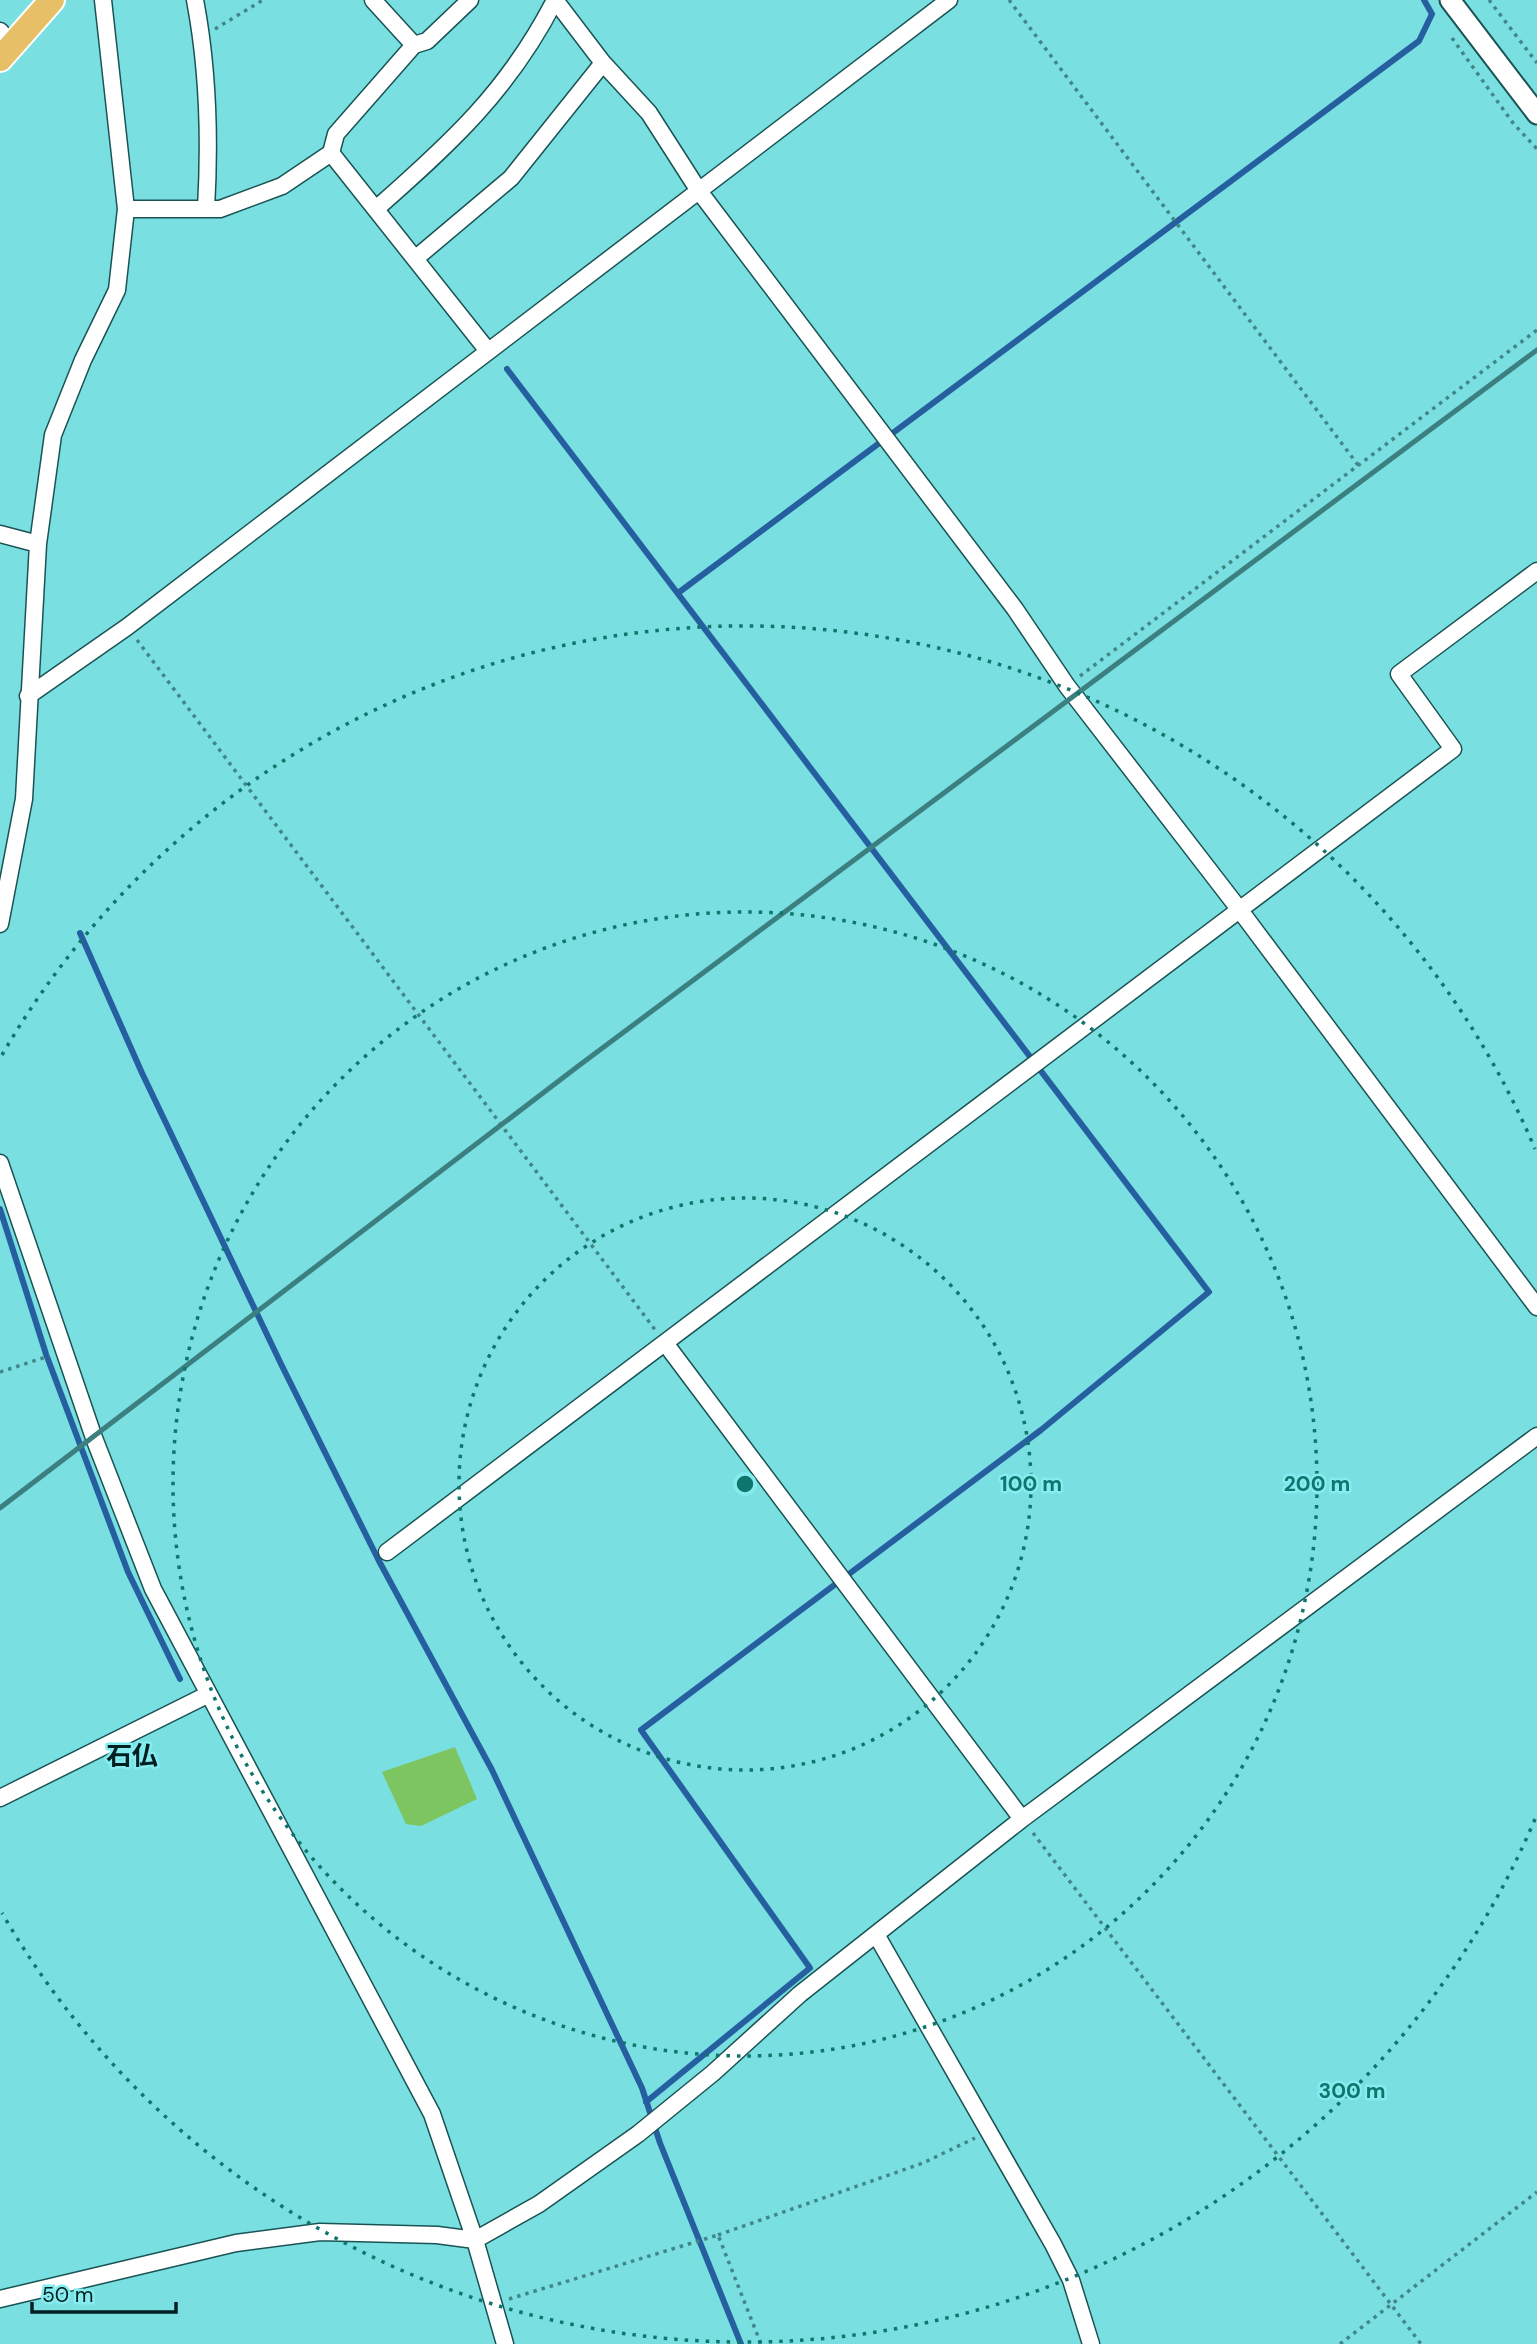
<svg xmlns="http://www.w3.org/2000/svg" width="1537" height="2344" font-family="'DM Sans','Noto Sans JP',sans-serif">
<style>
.green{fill:#7dc560}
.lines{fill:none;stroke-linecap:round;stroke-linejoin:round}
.stream{stroke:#265fa0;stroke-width:6}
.minor-casing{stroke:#1a5354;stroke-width:19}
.tertiary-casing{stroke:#1a5354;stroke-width:23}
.primary-casing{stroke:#fff;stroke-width:28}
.path{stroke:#418788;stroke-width:3.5;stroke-dasharray:3.5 5;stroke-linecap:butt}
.minor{stroke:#fff;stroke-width:16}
.tertiary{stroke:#fff;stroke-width:19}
.primary{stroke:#e6bf66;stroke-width:24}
.rail{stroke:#3c7f81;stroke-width:5}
.ring{fill:none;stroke:#0f766e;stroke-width:3.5;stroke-dasharray:3.5 7}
.labels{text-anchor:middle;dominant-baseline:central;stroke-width:5;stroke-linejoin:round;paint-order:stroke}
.neighbourhood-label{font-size:26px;font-weight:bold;fill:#002021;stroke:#86ecef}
.centre{fill:#0f766e;stroke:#86ecef;stroke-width:3.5}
.ring-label{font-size:21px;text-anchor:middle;font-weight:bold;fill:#0f766e;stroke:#86ecef;stroke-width:5;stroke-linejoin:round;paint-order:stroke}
</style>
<rect width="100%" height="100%" fill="#79dfe1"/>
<path class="green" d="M455,1747l22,52 -56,27 -15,-2 -24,-52z"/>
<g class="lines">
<path class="stream" d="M507,369l702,923 -168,138 -400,300 169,238 -164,134
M678,593l741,-552 13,-27 -8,-14
M80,933l62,140 140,293 97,195 113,209 150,318 18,55 81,201
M0,1209l46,145 82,218 52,107"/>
<g class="minor-casing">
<path id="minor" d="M195,0c13,68 15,140 11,209
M373,0l41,45
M555,0l48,63 46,50 50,78 316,418 52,77 172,223 298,398
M0,31l12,14
M331,153l157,198
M377,208c74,-65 132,-118 178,-208
M126,209h94l62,-23 49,-33 5,-19 78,-89 13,-4 43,-41
M416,258l95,-80 92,-115
M0,534l38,10
M28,696l99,-69 822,-627
M0,924l24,-125 14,-255 15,-109 30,-75 34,-70 9,-81 -23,-209
M0,1163l94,275 59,151 279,525 43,126 30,104
M665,1343l357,476
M387,1552l1066,-803 -54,-75 138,-103
M0,1798l207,-103
M877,1936l176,308 18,36 20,64
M0,2299l236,-56 84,-11 117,3 38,5 64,-36 99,-70 75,-61 87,-79 222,-175 515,-383"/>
</g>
<g class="tertiary-casing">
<path id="tertiary" d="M1450,0l87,114"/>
</g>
<g class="primary-casing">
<path id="primary" d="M0,59l52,-59"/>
</g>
<path class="path" d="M1009,0l349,465
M1489,0l48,63
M215,29l48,-29
M1452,38l61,85 24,26
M137,640l519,691
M1080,676l457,-346
M0,1372l49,-16
M1033,1833l388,511
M718,2235l205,-72 52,-25
M509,2299l209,-64 43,109
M1340,2344l197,-152"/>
<use href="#minor" class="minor"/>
<use href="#tertiary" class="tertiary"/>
<use href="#primary" class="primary"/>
<path class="rail" d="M0,1508l577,-441 960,-717"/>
</g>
<g class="ring">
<circle cx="745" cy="1484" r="286"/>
<circle cx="745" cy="1484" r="572"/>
<path d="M1535 1819A858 858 0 0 1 2 1913M2 1055A858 858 0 0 1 1535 1149"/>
</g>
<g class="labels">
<g class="neighbourhood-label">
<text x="132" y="1756">石仏</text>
</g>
</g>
<circle cx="745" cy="1484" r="10" class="centre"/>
<g class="ring-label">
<text x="1031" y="1491">100 m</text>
<text x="1317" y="1491">200 m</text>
<text x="1352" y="2098">300 m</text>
</g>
<path d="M32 2302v10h144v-10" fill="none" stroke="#002021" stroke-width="3.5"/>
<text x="42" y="2302" font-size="21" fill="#002021" stroke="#86ecef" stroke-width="5" paint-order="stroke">50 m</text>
</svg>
